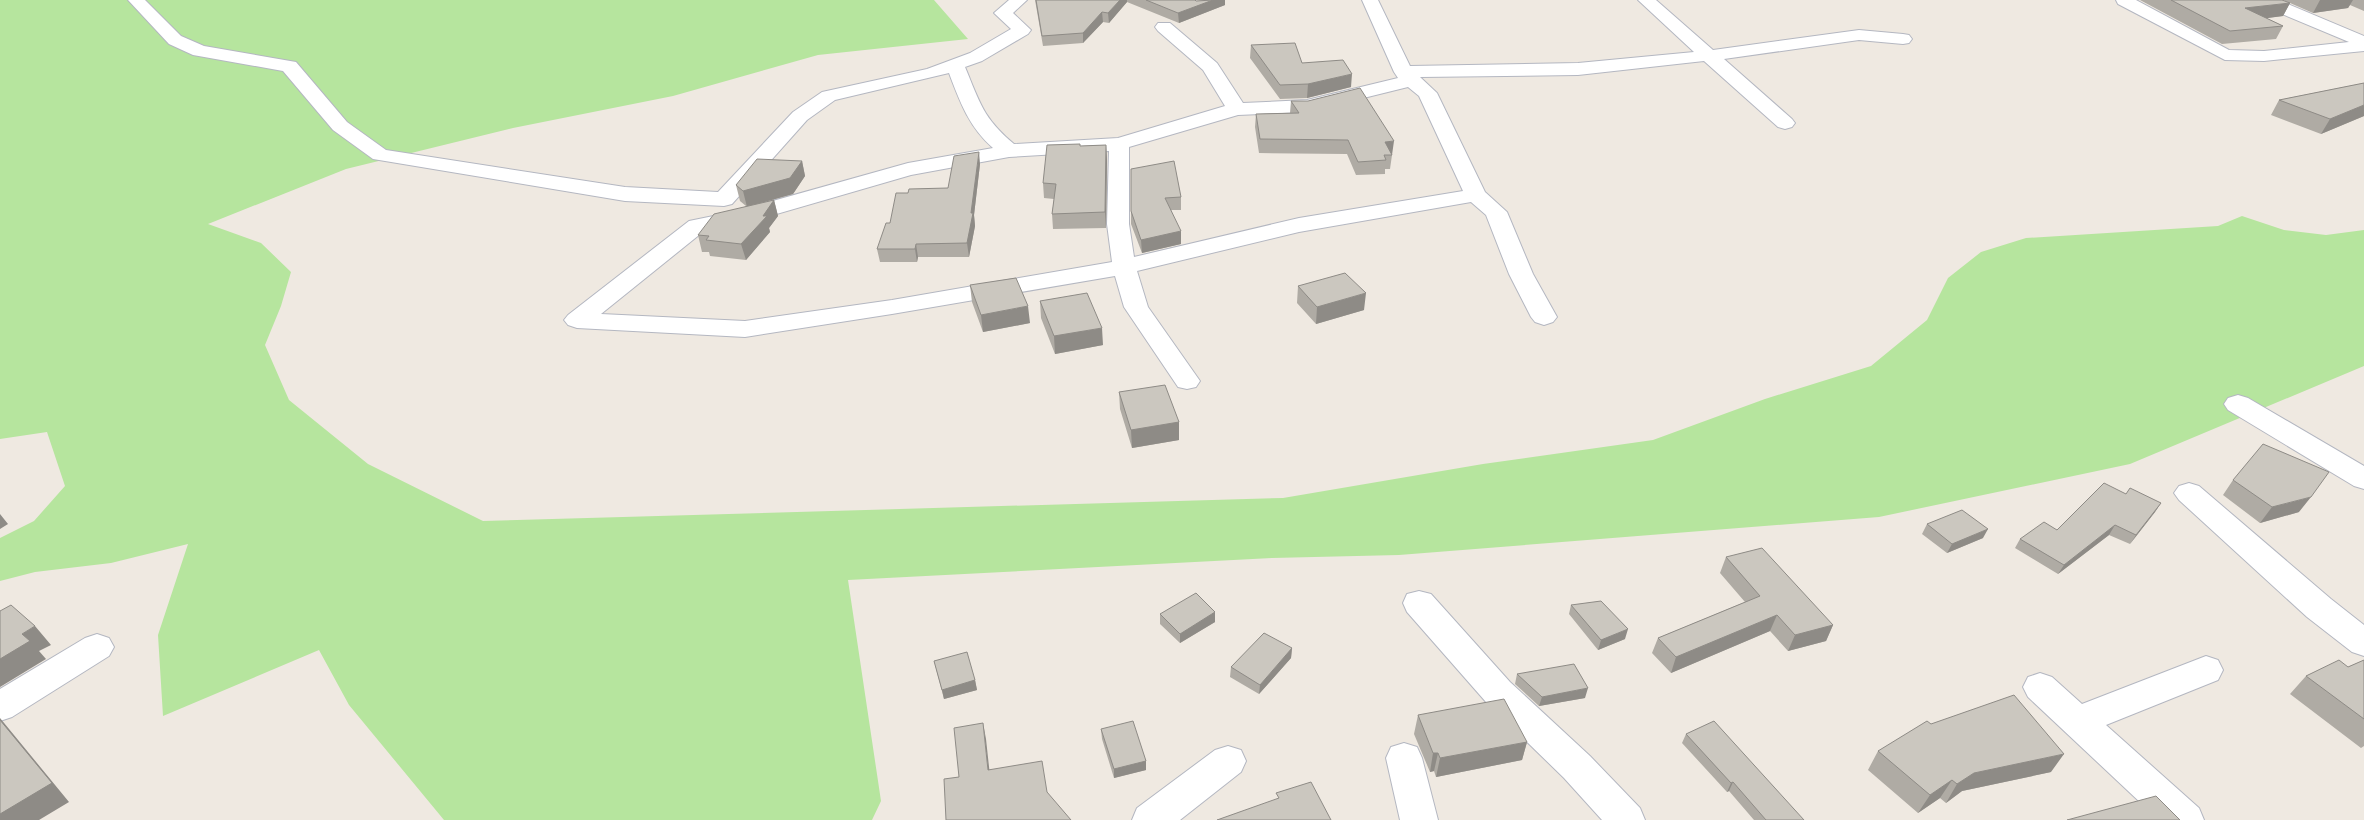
<svg xmlns="http://www.w3.org/2000/svg" width="2364" height="820" font-family="'DM Sans',sans-serif">
<style>
.green{fill:#b6e59e}
.lines{fill:none;stroke-linecap:round;stroke-linejoin:round}
.street-casing{stroke:#b4b7c1;stroke-width:2}
.street{fill:#fff;fill-rule:evenodd}
.wall{fill:#afaba4}
.shaded-wall{fill:#8e8b86}
.building{fill:#cbc7bf;stroke:#8e8b86}
</style>
<rect width="100%" height="100%" fill="#efe9e1"/>
<path class="green" d="M0,0h934l34,39 -150,16 -145,41 -160,32 -167,41 -138,55 53,19 30,29 -10,34 -16,39 24,55 79,64 115,57 800,-23 200,-34 170,-24 112,-41 106,-33 56,-46 21,-42 33,-26 45,-14 192,-12 24,-10 42,14 42,5 38,-5v136l-234,98 -251,53 -480,38 -127,3 -424,22 33,221 -9,19h-428l-95,-115 -30,-55 -156,66 -5,-81 30,-91 -77,19 -76,9 -35,9v-43l34,-17 31,-35 -18,-54 -47,7z"/>
<g class="lines">
<g class="street-casing">
<path id="street" d="M128,0h17l36,36 23,10 92,16 51,60 39,28 239,37 93,5 75,-80 29,-20 105,-23 43,-16 41,-24 -17,-16 15,-13h18l-14,13 18,17 -3,4 -46,27 -17,6c15,36 18,51 49,77l104,-6 107,-32 -22,-36 -45,-39 -3,-4 3,-4h12l47,40 26,40 64,-3 91,-22 -4,-6 -32,-72h16l32,66 168,-3 116,-11 -56,-52h18l57,50 146,-20 44,4 6,1 3,4 -3,4 -6,1 -44,-4 -135,19 68,60 3,4 -3,4 -7,2 -7,-2 -74,-66 -126,14 -158,2 17,16 48,99 22,20 26,62 24,43 -4,5 -9,3 -9,-3 -4,-5 -22,-43 -23,-59 -15,-13 -172,30 -162,39 11,36 52,74 -4,6 -9,2 -9,-2 -54,-80 -9,-31 -223,38 -147,23 -168,-9 -9,-3 -4,-5 4,-5 121,-94 44,-9 175,-49 85,-15c-24,-21 -33,-46 -44,-75l-114,27 -28,20 -75,84 -8,2 -99,-5 -252,-42 -40,-29 -50,-59 -90,-16 -24,-11zM1408,87l11,9 44,95 -164,27 -165,39 -5,-33v-77l109,-32 69,-3zM1109,151l-2,73 5,38 -220,38 -147,21 -144,-7 103,-83 45,-9 162,-47 98,-18z
M2116,0h20l93,50 35,1 85,-9 -91,-38 -2,-4h22l86,36v15l-100,10 -39,-1 -107,-56z
M2238,395l10,3 116,68v23l-10,-3 -126,-76 -4,-6 4,-6z
M2189,483l10,3 132,113 33,26v31l-12,-4 -45,-35 -128,-117 -5,-7 5,-7z
M1419,591l12,3 79,88 80,74 50,52 5,12h-43l-38,-42 -78,-76 -79,-90 -4,-9 4,-9z
M97,634l12,4 5,9 -5,9 -97,61 -12,4v-32l85,-51z
M2206,656l12,4 5,10 -5,10 -112,45 93,83 5,12h-45l-131,-123 -5,-10 5,-10 12,-4 12,4 30,27z
M1404,743l13,4 5,11 16,62h-38l-14,-62 5,-11z
M1228,746l13,4 5,11 -5,11 -61,48h-48l5,-12 78,-58z"/>
</g>
<use href="#street" class="street"/>
</g>
<path class="wall" d="M1035,0h160l1,1 10,-1h19v5l-46,18 -52,-21 -18,21 -6,-1 -20,21 -40,3z
M2140,0h142l8,3 -7,13 -17,2 17,8 -7,13 -54,5z
M2283,0h81v11l-14,-6 -2,3 -35,5z
M1251,45l51,18 49,24 -44,11 -27,1 -30,-41z
M2364,83v33l-43,18 -50,-19 8,-15z
M1291,101h17l84,54 -2,14h-5v5l-29,1 -9,-21 -88,-1 -4,-26 1,-13 34,-1z
M1106,145l1,15 -1,68 -53,1 -1,-15 2,-15 -10,-1 -1,-15 37,-37z
M802,161l3,15 -12,18 -30,8 11,-2 4,16 -9,12 1,4 -24,28 -36,-4 -1,-4h-7l-4,-17 48,-29 -6,-5 -4,-16z
M980,164l-6,51 1,11 -6,31h-51l-1,5h-37l-3,-13 31,-56 40,-5z
M1131,169l50,28v13h-10l10,34 -39,9 -11,-29z
M970,285l60,38 -47,9 -11,-30z
M1298,286l66,24 -48,14 -19,-21z
M1040,301l63,44 -48,9 -14,-36z
M1119,392l60,30v18l-47,8 -12,-39z
M2233,480l66,32 -39,11 -37,-28z
M2126,494l35,9 -6,9 -25,32 -21,-9 -51,39 -43,-26 5,-9 37,-9z
M1927,524l56,14 -36,15 -25,-19z
M1726,557l107,68 -7,16 -38,10 -18,-20 -99,42 -19,-20 6,-15 87,-36 -25,-29z
M1571,605l54,34 -27,11 -29,-36z
M1215,612v10l-35,21 -20,-19v-10z
M1292,648l-1,10 -32,36 -29,-17 1,-10z
M2364,660v86l-3,2 -71,-54 16,-18 42,-9z
M934,661l41,19 2,10 -33,9z
M1517,674l68,24 -46,8 -24,-22z
M1418,715l109,27 -5,18 -86,17 -2,-6 -4,1 -16,-38z
M1931,724l120,48 -89,19 -16,12 -6,-5 -22,15 -50,-43 10,-19z
M1101,729l45,32v9l-32,8 -12,-39z
M1686,734l118,86h-50l-25,-29 -2,1 -45,-49z"/>
<path class="shaded-wall" d="M1120,0h7v2l-18,21 -1,-10z
M1213,0h12v5l-46,18 -1,-10z
M2320,0h33l-5,8 -35,5z
M2290,3l-7,13 -45,6 7,-14z
M1102,12l1,10 -20,21v-10z
M1352,74l-1,13 -44,11 1,-14z
M2364,105v11l-43,18 9,-15z
M1394,141l-2,14h-8l1,-13z
M1106,145l1,15 -1,68 -1,-16z
M979,152l1,12 -6,51 1,11 -6,31 -2,-14z
M802,161l3,15 -12,18 -46,13 -4,-16z
M774,200l4,16 -9,12 1,4 -24,28 -5,-16z
M1181,231v13l-39,9 -1,-13z
M916,244l2,13 -1,5 -2,-13z
M1366,293l-2,17 -48,14 1,-17z
M1028,306l2,17 -47,9 -2,-17z
M1102,328l1,17 -48,9 -1,-18z
M1179,422v18l-47,8 -1,-18z
M2311,497l-12,15 -39,11 12,-16z
M2161,503l-6,9 -25,32 6,-9z
M0,514l8,10 -8,5z
M2115,525l-6,10 -51,39 6,-9z
M1988,529l-5,9 -36,15 5,-9z
M1215,612v10l-35,21v-9z
M1777,615l-7,16 -99,42 5,-16z
M1833,625l-7,16 -38,10 7,-16z
M35,626l16,19 -12,6 7,8 -46,28v-28l22,-25z
M1628,629l-3,10 -27,11 3,-10z
M1292,648l-1,10 -32,36 1,-9z
M975,680l2,10 -33,9 -2,-9z
M1588,688l-3,10 -46,8 3,-9z
M0,718l69,84 -30,18h-39z
M983,723l3,16 5,46 -3,-15z
M1527,742l-5,18 -86,17 4,-19z
M1433,753h5l-4,18 -4,1z
M2064,754l-13,18 -89,19 -16,12 11,-19 17,-11z
M1146,761v9l-32,8v-9z
M1952,780l-12,18 -22,15 12,-18z
M1733,782l-4,9 -2,1 4,-9z"/>
<path class="building" d="M1036,0h84l-12,13 -6,-1 -19,21 -41,3z
M1146,0h49l1,1 17,-1 -35,13z
M2171,0h111l8,3 -45,5 38,18 -53,5z
M1295,43l7,20 41,-3 9,14 -44,10 -28,1 -29,-40z
M2364,83v22l-34,14 -51,-19z
M1360,88l34,53 -9,1 7,13h-8l2,5 -28,2 -10,-22 -88,-1 -4,-25 43,-1 -8,-12h17z
M1080,144v2l26,-1 -1,67 -53,2 4,-30 -13,-1 4,-38z
M979,152l-8,61h2l-6,30 -51,1 -1,5h-38l9,-26h4l6,-30h12l1,-4 39,-1 6,-32z
M757,159l45,2 -12,17 -47,13 -7,-6z
M1174,161l7,36 -16,1 16,33 -40,9 -10,-29v-42z
M774,200l-11,16h4l-26,28 -35,-4 3,-4 -11,-1 16,-21z
M1345,273l21,20 -49,14 -19,-21z
M1016,278l12,28 -47,9 -11,-30z
M1087,293l15,35 -48,8 -14,-35z
M1165,385l14,37 -48,8 -12,-38z
M2263,444l66,28 -18,25 -39,10 -39,-27z
M2104,483l22,11 4,-6 31,15 -25,32 -21,-10 -51,40 -44,-26 24,-17 13,8z
M1962,510l26,19 -36,15 -25,-20z
M1762,548l71,77 -38,10 -18,-20 -101,42 -18,-19 102,-42 -34,-39z
M1196,593l19,19 -35,22 -20,-20z
M1601,601l27,28 -27,11 -30,-35z
M11,605l24,21 -13,8 8,7 -30,18v-48z
M1264,633l28,15 -32,37 -29,-18z
M967,652l8,28 -33,10 -8,-29z
M2339,660l9,7 16,-7v59l-58,-43z
M1574,664l14,24 -46,9 -25,-23z
M2014,695l50,59 -90,19 -17,11 -5,-4 -22,15 -52,-44 49,-30 4,3z
M1504,699l23,43 -87,16 -2,-5h-5l-15,-38z
M0,720l52,63 -52,31z
M1133,721l13,40 -32,8 -13,-40z
M1714,721l90,99h-38l-33,-38 -2,1 -45,-49z
M983,723l5,47 54,-9 5,31 24,28h-125l-2,-41 15,-2 -5,-49z
M1311,782l20,38h-114l62,-22 -3,-5z
M2156,796l24,24h-113z"/>
</svg>
